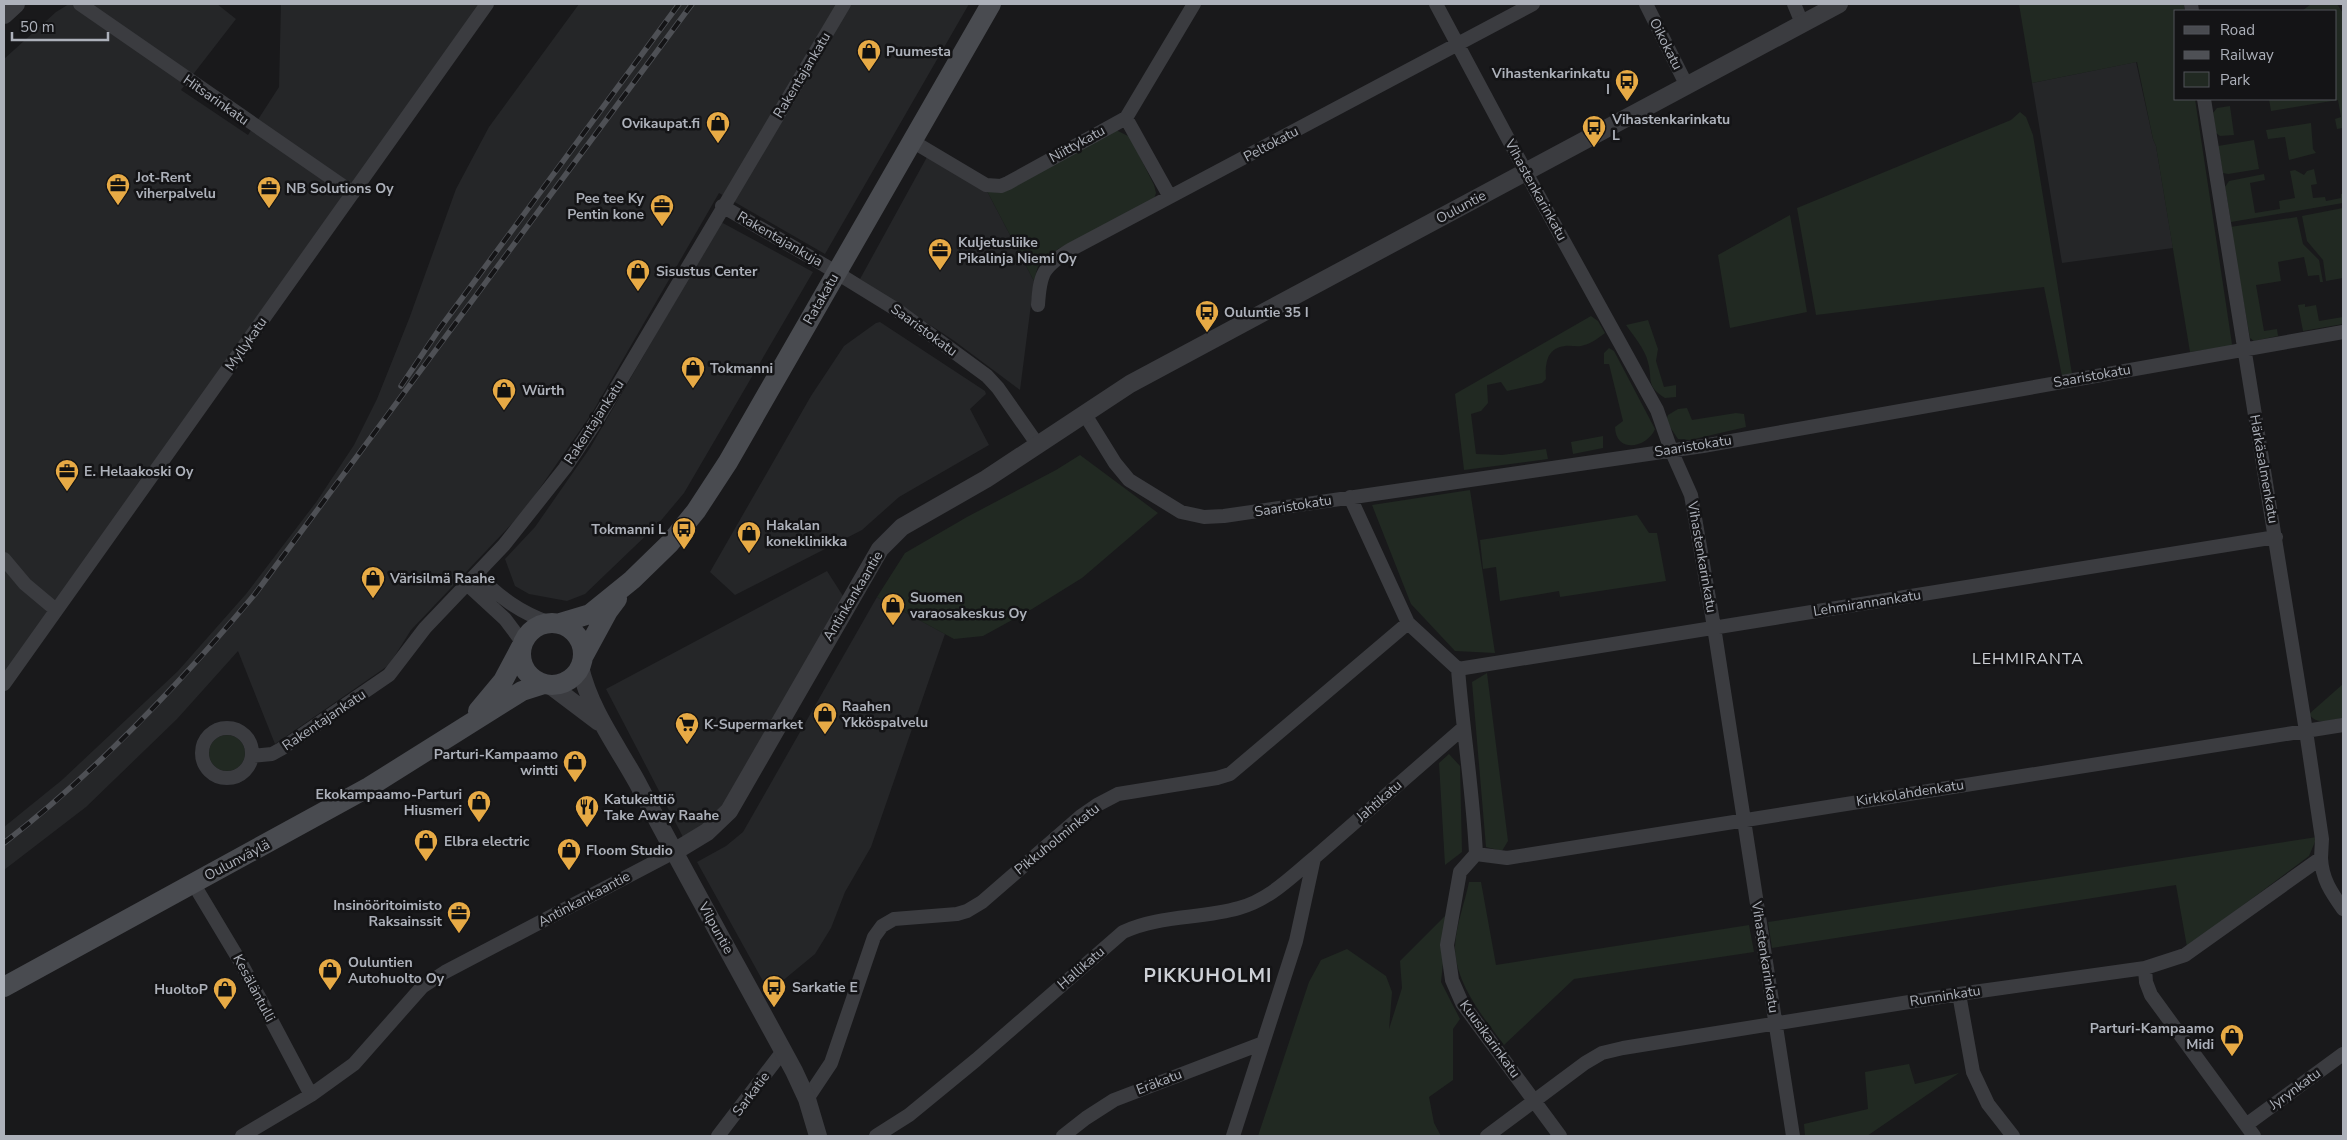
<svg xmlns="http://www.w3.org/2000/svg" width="2347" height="1140" font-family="'Nunito Sans',sans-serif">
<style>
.built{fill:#252628}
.green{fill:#212922}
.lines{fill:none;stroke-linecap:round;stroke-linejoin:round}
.minor{stroke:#3b3c40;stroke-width:14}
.tertiary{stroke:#3b3c40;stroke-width:18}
.secondary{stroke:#494b50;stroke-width:20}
.rail-casing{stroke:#4e5055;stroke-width:5.5}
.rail{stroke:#141416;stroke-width:4;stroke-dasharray:11;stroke-linecap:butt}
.labels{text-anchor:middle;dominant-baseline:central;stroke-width:5;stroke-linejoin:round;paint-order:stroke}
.street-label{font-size:14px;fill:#adb1ba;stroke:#141416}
.poi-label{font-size:14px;font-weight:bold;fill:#adb1ba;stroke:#141416;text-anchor:start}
.quarter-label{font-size:16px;letter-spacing:1px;fill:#cdd0d6;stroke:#141416}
.district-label{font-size:19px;font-weight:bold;letter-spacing:1px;fill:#cdd0d6;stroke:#141416}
</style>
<rect width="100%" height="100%" fill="#19191b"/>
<path class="built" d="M69,4h148l19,15 -55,71 67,45 31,-48 2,-83h205l-482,676v-621l52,-47z
M579,4h390l-144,250 -106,-61 -127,220 -68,98 -113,119 -22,35 -114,79 -37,-93 -61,68 -91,88 -82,63v-43l58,-47 116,-109 68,-77 71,-93 37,-56 23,-46 32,-80 47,-130 33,-62z
M2136,62l17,77 3,7 17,102 -111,15 -30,-180z
M927,157l60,34 47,90 -14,109 -67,-50 -93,-61z
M721,222l92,50 -129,221 -26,31 -73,70 -18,7 -38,-7 -14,-8 -10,-27 30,-32 55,-79z
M880,322l105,69 1,3 -16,15 19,36 -90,52 -37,33 -127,65 -25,-23 101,-176 33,-50 32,-23z
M827,571l16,25 -110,195 -21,28 -29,18 -77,-148z
M877,597l68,37 -74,213 -26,45 -14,36 -16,26 -46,38 -72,-130 29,-16 17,-14z"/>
<path class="green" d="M2019,4h165v7h-8v88h19l37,245 -1,2 -41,6 -34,-206 -3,-7 -16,-77 -105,21z
M2311,4h26l6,9v115l-6,1 -2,-10 6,-2 -3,-17 -67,11 -2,-12h67v-88h-34z
M2230,106l4,29 -14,1 -4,-3 -3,-20 4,-5z
M2020,112l6,5 7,18 39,239 -10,2 -18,-89 -228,28 -19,-107 214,-88z
M2311,123l2,26 3,4 -27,7 -4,-23 -17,2 -2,-9z
M1116,130l14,7 24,48 2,8 -2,6 -96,50 -20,17 -4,15 -47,-90 15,2z
M2254,140l5,29 -31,5 -5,-1 -5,-27z
M2314,169l3,15 -6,1 2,13 12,-1 1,4 15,-3v-4h2v9l-112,19 -6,-35 4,-6 35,-7 1,6 -15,3 5,30 25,-4 -1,-8 16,-3 -5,-27 5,-1 9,5 3,-4z
M2343,208v70l-17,3 -3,-21 -16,-19 -5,-25z
M1790,215l17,97 -77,16 -12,-73z
M2297,217l6,27 16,16 4,22h-3l-1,-7 -11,1 -4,-19 -26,5 3,19 -25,4 8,46 13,-2 1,7 -24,5 -4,-3 -20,-111z
M2305,304v3l11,-2 3,16 24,-4v7l-40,7 -5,-26z
M1591,316l7,5 7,12c-8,6 -14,11 -24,13 -5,1 -11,-1 -16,0 -18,2 -20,17 -19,33l-4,4 -35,8 -6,-9 -14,3 1,18 -7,8 -10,3 5,40 26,1 44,-6 2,10 -84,11 -9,-76z
M1648,320l10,29 -2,12 8,26 12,-2v12l-11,1c-20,-13 -12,-18 -17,-36 -3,-13 -15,-27 -22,-37z
M1609,348l5,3 41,78c-7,18 -39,26 -40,-2l8,-6 -14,-57h-5v-11z
M1687,408l5,12 44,-7 8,1 2,13 -56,13 -12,-1 -12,-18 2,-6 10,-6z
M1603,436v12l-30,6 -2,-12z
M1080,455l78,58 -76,65 -50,31 -49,27 -29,3 -77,-42 28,-44 62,-36 89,-47z
M1470,490l25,163 -40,-2 -44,-47 -39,-99z
M1637,515l12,18h8l9,48 -106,16 -1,-6 -59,10 -4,-34 -13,2 -3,-29z
M1487,673l21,168 -6,10 -16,-4 -14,-165z
M2343,684v34c-12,2 -26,8 -34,-4z
M209 753a18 18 0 1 1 36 0a18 18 0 1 1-36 0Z
M1449,754l11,12 2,86 -17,13 -6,-102z
M2317,837l-8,19 -122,91 -11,-62 -404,63 -4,-26z
M1469,882h12l15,83 253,-40 5,27 -180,27 -70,66c-20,-27 -50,-63 -49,-99 1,-21 10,-44 14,-64z
M1448,913l-7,69 19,37 -7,10v51l-24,17 5,26 7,13h-183l51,-154 12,-22 26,-11 39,27 6,16 -3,37 13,-41 -2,-27z
M1909,1064l6,20 44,-11 -92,63h-62l-1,-12 64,-15 -3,-37z"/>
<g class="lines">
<path class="minor" d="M80,4l273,189
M1436,4l100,187 121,219 14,40 20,45 23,132 79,509
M1646,4l40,80
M1794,4l8,19
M2191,4l1,7
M1126,118l44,79
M912,141l74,44 15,1 7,-3 118,-65 68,-114
M722,206l102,59 73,45 90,66 11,12 40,57
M1038,305c2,-32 5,-38 32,-55l463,-246
M1084,413l31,50 14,17 52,32 23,5 20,-1 479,-70 640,-114
M1350,497l58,126 50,46c5,62 15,123 18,185l-16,18 -13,73 5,35 10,23 98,133
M4,559l21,25 31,26
M477,574c22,23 42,38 73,49
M467,584l38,35 18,24
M1458,669l818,-132
M4,684l483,-680
M202 753a25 25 0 1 1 50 0a25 25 0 1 1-50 0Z
M252,756l20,-2 9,-5 108,-74 36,-47 79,-83 61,-77 34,-51 245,-413
M1476,854l31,4 836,-133
M2321,858c1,21 10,34 22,51
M193,883l48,80 70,132
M2145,968l1,14 5,13 103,141
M1959,994l14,78 15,32 25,32
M807,1099l24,-36 43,-126 8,-11 12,-7 63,-5 10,-3 15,-9 99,-86 16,-11 21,-11 99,-16 13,-4 178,-151
M2246,1125l97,-71
M242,1136l69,-41 43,-31 68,-77 23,-15 229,-120
M718,1136l65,-85
M876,1136l33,-21 67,-55 147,-128c36,-17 78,-13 116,-24 30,-8 52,-31 75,-50
M1063,1136l23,-18 28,-18 149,-57
M1233,1136l63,-195 18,-83 148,-129
M1487,1136l98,-73 17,-10 21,-5 336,-54 186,-26 40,-13 136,-97 1,-19 -16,-108 -102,-632"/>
<path class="tertiary" d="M4,15l12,-11
M580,667c10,43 36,77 57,115 51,97 105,193 157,289l13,28 11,37
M550,685l49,37
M674,852l33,-20 22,-21 151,-262 22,-22 84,-48 144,-95 709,-380"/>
<path class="secondary" d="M521 654a31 31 0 1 1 62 0a31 31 0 1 1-62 0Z
M560,623l30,-9 42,-34 38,-37 26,-32 32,-49 263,-458
M583,657l25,-46 9,-12
M478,711l25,-30 18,-34
M4,987l365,-200 153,-96 22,-7"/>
<g class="rail-casing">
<path id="rail" d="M401,386l39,-58 239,-324
M4,843c93,-72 175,-158 251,-249l437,-590"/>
</g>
<use href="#rail" class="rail"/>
</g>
<defs>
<g id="shop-pin" transform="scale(1.25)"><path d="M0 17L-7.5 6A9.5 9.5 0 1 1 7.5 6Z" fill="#e7aa45" stroke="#141416"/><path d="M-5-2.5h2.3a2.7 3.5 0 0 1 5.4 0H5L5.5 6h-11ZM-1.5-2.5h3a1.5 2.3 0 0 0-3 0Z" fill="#111"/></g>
<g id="bus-pin" transform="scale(1.25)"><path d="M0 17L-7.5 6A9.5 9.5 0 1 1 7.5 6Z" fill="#e7aa45" stroke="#141416"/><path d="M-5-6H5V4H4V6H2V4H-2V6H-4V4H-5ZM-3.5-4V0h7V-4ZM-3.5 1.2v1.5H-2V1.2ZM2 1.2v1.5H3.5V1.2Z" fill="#111"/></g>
<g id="office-pin" transform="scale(1.25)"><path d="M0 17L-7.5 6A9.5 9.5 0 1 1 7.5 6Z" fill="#e7aa45" stroke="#141416"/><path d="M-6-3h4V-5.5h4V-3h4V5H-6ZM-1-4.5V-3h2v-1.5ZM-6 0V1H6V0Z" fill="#111"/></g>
<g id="supermarket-pin" transform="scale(1.25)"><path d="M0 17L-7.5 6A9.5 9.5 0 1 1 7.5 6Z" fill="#e7aa45" stroke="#141416"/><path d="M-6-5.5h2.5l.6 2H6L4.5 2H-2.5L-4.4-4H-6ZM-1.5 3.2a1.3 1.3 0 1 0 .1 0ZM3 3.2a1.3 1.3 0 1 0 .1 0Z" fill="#111"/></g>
<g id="restaurant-pin" transform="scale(1.25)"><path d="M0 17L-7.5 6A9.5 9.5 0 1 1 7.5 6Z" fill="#e7aa45" stroke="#141416"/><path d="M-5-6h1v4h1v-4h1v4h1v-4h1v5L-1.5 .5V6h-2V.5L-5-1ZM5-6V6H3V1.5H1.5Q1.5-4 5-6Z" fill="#111"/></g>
</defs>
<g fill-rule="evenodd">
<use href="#shop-pin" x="869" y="51"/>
<use href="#bus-pin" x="1627" y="81"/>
<use href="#shop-pin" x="718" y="123"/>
<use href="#bus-pin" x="1594" y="127"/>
<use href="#office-pin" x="118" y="185"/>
<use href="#office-pin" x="269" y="188"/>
<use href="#office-pin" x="662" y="206"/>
<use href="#office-pin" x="940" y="250"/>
<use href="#shop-pin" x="638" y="271"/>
<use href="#bus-pin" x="1207" y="312"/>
<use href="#shop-pin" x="693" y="368"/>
<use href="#shop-pin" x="504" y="390"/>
<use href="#office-pin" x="67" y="471"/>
<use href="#bus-pin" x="684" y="529"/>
<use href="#shop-pin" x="749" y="533"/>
<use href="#shop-pin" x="373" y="578"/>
<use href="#shop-pin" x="893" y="605"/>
<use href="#shop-pin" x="825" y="714"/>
<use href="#supermarket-pin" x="687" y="724"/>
<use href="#shop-pin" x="575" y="762"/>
<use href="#shop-pin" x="479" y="802"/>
<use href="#restaurant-pin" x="587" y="807"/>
<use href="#shop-pin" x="426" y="841"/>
<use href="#shop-pin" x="569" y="850"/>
<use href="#office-pin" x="459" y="913"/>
<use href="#shop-pin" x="330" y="970"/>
<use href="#bus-pin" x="774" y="987"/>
<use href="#shop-pin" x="225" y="989"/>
<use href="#shop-pin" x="2232" y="1036"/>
</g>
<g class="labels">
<g class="street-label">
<text transform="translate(1666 44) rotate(63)">Oikokatu</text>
<text transform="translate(802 75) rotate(-59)">Rakentajankatu</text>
<text transform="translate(216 100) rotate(35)">Hitsarinkatu</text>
<text transform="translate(1077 144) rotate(-29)">Niittykatu</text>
<text transform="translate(1271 144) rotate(-28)">Peltokatu</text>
<text transform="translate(1536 190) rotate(61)">Vihastenkarinkatu</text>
<text transform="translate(1461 207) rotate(-28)">Ouluntie</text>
<text transform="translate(780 239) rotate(30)">Rakentajankuja</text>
<text transform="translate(821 299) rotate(-60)">Ratakatu</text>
<text transform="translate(924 330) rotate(36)">Saaristokatu</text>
<text transform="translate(246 344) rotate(-55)">Myllykatu</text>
<text transform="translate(2092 376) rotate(-10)">Saaristokatu</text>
<text transform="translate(594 422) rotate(-57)">Rakentajankatu</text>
<text transform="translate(1693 446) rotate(-9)">Saaristokatu</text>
<text transform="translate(2264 469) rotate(80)">Härkäsalmenkatu</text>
<text transform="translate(1293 506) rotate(-9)">Saaristokatu</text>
<text transform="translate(1702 557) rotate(80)">Vihastenkarinkatu</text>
<text transform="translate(853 596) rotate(-59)">Antinkankaantie</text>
<text transform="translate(1867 603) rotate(-9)">Lehmirannankatu</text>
<text transform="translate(324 720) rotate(-34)">Rakentajankatu</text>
<text transform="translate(1910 793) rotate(-9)">Kirkkolahdenkatu</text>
<text transform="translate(1379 801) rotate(-41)">Jahtikatu</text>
<text transform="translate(1057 839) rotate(-39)">Pikkuholminkatu</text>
<text transform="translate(237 860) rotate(-28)">Oulunväylä</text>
<text transform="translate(584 899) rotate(-28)">Antinkankaantie</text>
<text transform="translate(716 928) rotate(61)">Vilpuntie</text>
<text transform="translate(1765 957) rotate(81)">Vihastenkarinkatu</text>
<text transform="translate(1081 968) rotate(-41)">Hallikatu</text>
<text transform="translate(254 988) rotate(62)">Kesäläntulli</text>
<text transform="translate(1945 996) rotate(-9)">Runninkatu</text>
<text transform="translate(1490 1039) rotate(54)">Kuusikarinkatu</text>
<text transform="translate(1159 1082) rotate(-21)">Eräkatu</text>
<text transform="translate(2295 1089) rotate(-36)">Jyrynkatu</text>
<text transform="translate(751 1094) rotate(-53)">Sarkatie</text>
</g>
<g class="poi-label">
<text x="886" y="51">Puumesta</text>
<text x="1610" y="73" text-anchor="end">Vihastenkarinkatu<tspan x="1610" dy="16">I</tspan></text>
<text x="1612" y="119">Vihastenkarinkatu<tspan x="1612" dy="16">L</tspan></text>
<text x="700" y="123" text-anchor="end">Ovikaupat.fi</text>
<text x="136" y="177">Jot-Rent<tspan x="136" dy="16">viherpalvelu</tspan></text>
<text x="286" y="188">NB Solutions Oy</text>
<text x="644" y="198" text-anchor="end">Pee tee Ky<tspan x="644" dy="16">Pentin kone</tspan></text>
<text x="958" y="242">Kuljetusliike<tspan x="958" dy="16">Pikalinja Niemi Oy</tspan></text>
<text x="656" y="271">Sisustus Center</text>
<text x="1224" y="312">Ouluntie 35 I</text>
<text x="710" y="368">Tokmanni</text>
<text x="522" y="390">Würth</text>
<text x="84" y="471">E. Helaakoski Oy</text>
<text x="766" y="525">Hakalan<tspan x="766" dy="16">koneklinikka</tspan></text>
<text x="666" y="529" text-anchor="end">Tokmanni L</text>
<text x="390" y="578">Värisilmä Raahe</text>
<text x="910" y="597">Suomen<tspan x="910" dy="16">varaosakeskus Oy</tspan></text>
<text x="842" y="706">Raahen<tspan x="842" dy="16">Ykköspalvelu</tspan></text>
<text x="704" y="724">K-Supermarket</text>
<text x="558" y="754" text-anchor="end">Parturi-Kampaamo<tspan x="558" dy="16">wintti</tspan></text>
<text x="462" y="794" text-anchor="end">Ekokampaamo-Parturi<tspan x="462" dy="16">Hiusmeri</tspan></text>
<text x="604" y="799">Katukeittiö<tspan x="604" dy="16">Take Away Raahe</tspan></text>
<text x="444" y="841">Elbra electric</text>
<text x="586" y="850">Floom Studio</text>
<text x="442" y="905" text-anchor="end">Insinööritoimisto<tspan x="442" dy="16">Raksainssit</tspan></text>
<text x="348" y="962">Ouluntien<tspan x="348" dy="16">Autohuolto Oy</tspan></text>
<text x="792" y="987">Sarkatie E</text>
<text x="208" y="989" text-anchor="end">HuoltoP</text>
<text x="2214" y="1028" text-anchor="end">Parturi-Kampaamo<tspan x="2214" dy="16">Midi</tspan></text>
</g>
<g class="quarter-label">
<text x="2028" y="659">LEHMIRANTA</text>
</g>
<g class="district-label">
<text x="1208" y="976">PIKKUHOLMI</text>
</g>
</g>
<rect width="2347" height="1140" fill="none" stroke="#adb1ba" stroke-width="10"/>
<rect x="2174" y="10" width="162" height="90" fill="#141416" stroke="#515358"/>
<rect x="2184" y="26" width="25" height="8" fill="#494b50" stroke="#515358"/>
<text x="2220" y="35" font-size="15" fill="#adb1ba">Road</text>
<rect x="2184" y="51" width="25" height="8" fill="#4e5055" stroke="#515358"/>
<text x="2220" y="60" font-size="15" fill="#adb1ba">Railway</text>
<rect x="2184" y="72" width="25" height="15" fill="#212922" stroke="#515358"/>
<text x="2220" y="85" font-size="15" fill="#adb1ba">Park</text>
<path d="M12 32v8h96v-8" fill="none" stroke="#adb1ba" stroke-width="2.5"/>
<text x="20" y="32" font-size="15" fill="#adb1ba" stroke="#141416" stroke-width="4" paint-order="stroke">50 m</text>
</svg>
